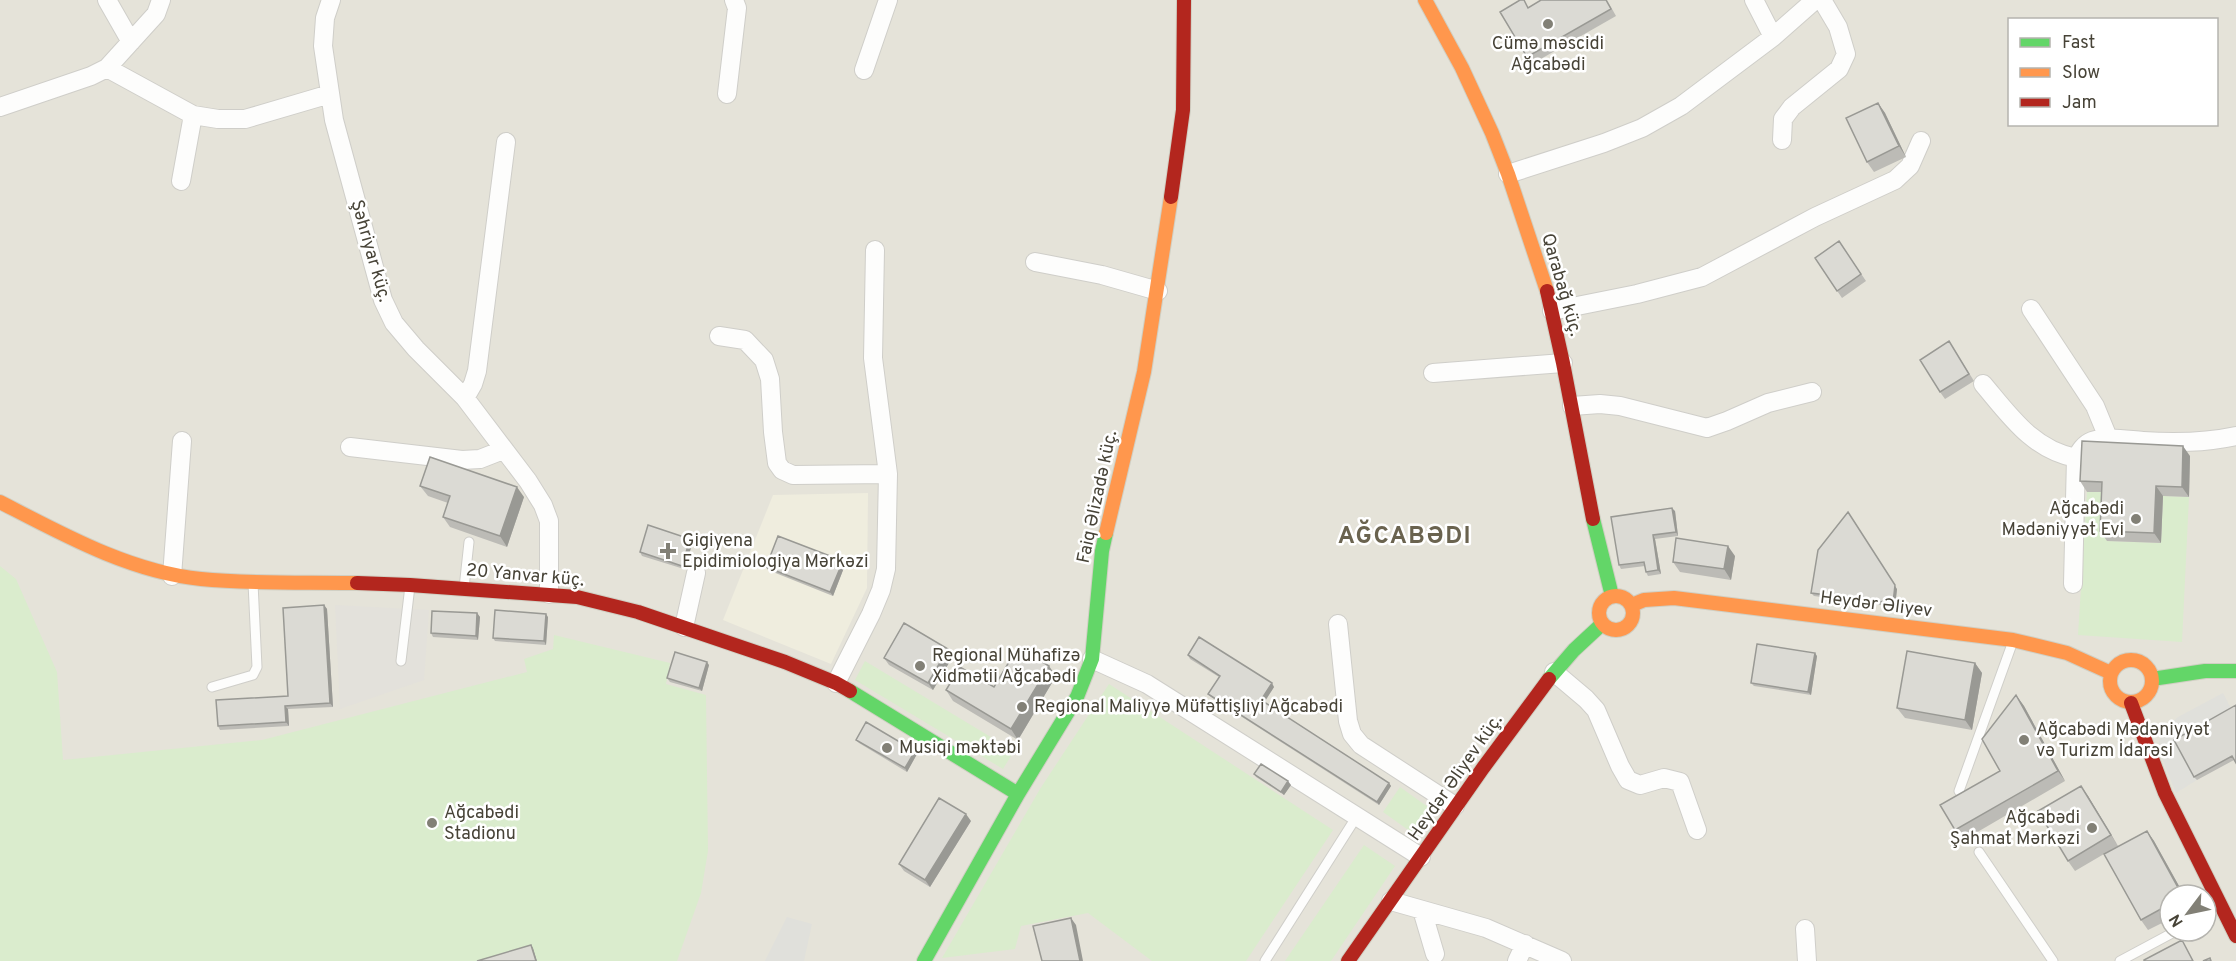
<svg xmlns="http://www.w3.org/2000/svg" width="2236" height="961" font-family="Overpass,sans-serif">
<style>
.residential{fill:#e5e3d9;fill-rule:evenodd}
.industrial{fill:#e3e1db}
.education{fill:#efedde}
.green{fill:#daeccd}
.parking{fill:#e0e0db}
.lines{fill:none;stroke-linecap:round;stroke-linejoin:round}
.lane-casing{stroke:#cfcec9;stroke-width:11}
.street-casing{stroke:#cfcec9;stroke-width:20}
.fast-casing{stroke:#d0cfc3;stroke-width:16}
.slow-casing{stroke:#d0cfc3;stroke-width:16}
.jam-casing{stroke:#d0cfc3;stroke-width:16}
.lane{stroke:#fdfdfc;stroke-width:9}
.street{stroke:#fdfdfc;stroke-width:18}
.fast{stroke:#63d668;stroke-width:14}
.slow{stroke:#ff974d;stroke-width:14}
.jam{stroke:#b3261e;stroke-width:14}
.wall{fill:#bcbbb6}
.shaded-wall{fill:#999994}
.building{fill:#dbdad4;stroke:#999994;stroke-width:1.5}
.poi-dot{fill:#828076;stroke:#fff;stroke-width:2}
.labels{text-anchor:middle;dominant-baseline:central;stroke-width:5;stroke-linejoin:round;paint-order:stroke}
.poi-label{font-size:18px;fill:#474337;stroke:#fff;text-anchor:start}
.street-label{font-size:18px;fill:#474337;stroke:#fff}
.district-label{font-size:24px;font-weight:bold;letter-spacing:1.5px;fill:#6a634f;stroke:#fff}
</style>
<rect width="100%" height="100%" fill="#f1f1ec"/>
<path class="residential" d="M0,0h2236v961h-2236zM2010,20h206v104h-206zM2170,895h36v36h-36z"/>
<path class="industrial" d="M335,605l94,5 -5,70 -84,29z"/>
<path class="education" d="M868,493l-1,95 -36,76 -108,-44 50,-125z"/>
<path class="green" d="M2087,492h22l-1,49 53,2 2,-47 26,1 -7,145 -104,-7z
M0,566l16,13 41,93 6,88 199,-20 265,-68 -3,-13 29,-10 1,-14 116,28 -4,21 40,11 2,156 -7,42 -24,68h-677z
M865,661l149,90 -11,18 -148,-89z
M1109,684l224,146 -87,131h-94l-64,-48 -67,13 -6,23 -73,9 98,-169z
M1400,787l35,25 -17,25 -35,-25z
M1364,845l31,21 -64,95h-46z"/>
<path class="parking" d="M2223,693l10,19 -36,68 -21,13 -16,-40 -1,-12 6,-12 13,-12z
M787,917l25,7 -8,37h-39z"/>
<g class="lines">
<g class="lane-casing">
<path id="lane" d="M464,588l5,-46
M401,661l9,-75
M212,687l41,-12 4,-8 -4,-84
M1959,791l53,-147
M1979,852l74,109
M2206,915l15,-8
M1265,961l92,-145
M2120,961l56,-30"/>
</g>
<g class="street-casing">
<path id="street" d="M107,0l24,42
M331,0l-6,18 -2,28 11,74 49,180 11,23 22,26 49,49 63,83 15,24 6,16v73
M1754,0l19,37
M107,68l86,47 25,4h27l85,-25
M864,70l24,-70
M727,94l10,-86 -3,-8
M0,107l91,-31 16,-8 49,-54 5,-14
M1782,140l1,-21 9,-12 47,-38 7,-15 -8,-27 -16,-27
M1508,174l96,-31 38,-15 39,-22 92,-69 42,-37
M181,181l12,-66
M1035,262l67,13 56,16
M2031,309l64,97 14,34
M1552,311l85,-17 65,-17 113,-60 80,-37 15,-14 11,-25
M719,336l26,4 19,20 6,19 3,53 4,31 5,7 11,5 95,-1
M1433,373l130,-10
M1983,384c27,32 50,66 93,74 4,-7 8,-14 16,-17 14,-5 36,-1 51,0 32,2 61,2 93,-5
M465,398l8,-14 4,-13 29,-229
M1572,406l28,-2 20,2 87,22 20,-7 41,-18 44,-11
M350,447l112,13 18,-1 23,-9
M172,576l10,-135
M2073,584l3,-126
M1338,624l10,97 4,13 9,11 94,61
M684,627l12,-54
M1092,659l55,25 274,173
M1554,672l32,27 10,11 24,56 8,14 12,5 24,-7 16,4 17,48
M836,683l35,-69 10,-24 5,-21 2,-95 -15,-116 2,-108
M1391,901l95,27 76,33
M1422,910l13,44
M1805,929l2,32
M1517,961l8,-17"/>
</g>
<g class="fast-casing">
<path id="fast" d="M1593,519l19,77
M1549,679l25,-29 28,-26
M2152,679l53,-8h31
M850,691l168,103
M924,961l94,-167 59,-97 15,-38 10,-108 4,-18"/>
</g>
<g class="slow-casing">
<path id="slow" d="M1425,0l37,68 30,65 16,41 39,117
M0,502c62,32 130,70 201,77 51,5 104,3 156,4
M1106,533l38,-161 27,-175
M1599 613a17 17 0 1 1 34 0a17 17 0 1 1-34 0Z
M1632,605l12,-5 30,-2 339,42 54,13 44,20
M2110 681a21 21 0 1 1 42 0a21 21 0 1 1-42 0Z"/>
</g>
<g class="jam-casing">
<path id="jam" d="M1171,197l12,-87 1,-110
M1547,291l16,72 30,156
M357,583l53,2 167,12 61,15 147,50 51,21 14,8
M2131,703l34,90 71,143
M1348,961l135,-193 66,-89"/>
</g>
<use href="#lane" class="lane"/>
<use href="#street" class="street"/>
<use href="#fast" class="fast"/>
<use href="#slow" class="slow"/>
<use href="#jam" class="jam"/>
</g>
<path class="wall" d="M1541,0h66l9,16 -84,48 -5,-7 2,-50z
M1878,103l7,10 21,44 -32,15 -7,-10z
M1839,241l27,40 -24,17 -27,-40z
M1949,341l25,40 -29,18 -5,-7z
M2190,456l-1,41 -26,-1 -2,47 -54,-2 -7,-10 2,-39h-15l-7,-11z
M420,486l104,11 -17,50 -57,-20 -7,-10 5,-14 -20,-7z
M1675,511l3,25 -23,3 6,35 -13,2 -2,-4 -1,-6 -24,3 -2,-4z
M690,539l3,3 -9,27 -42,-13 -2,-4z
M1735,556l-4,24 -51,-8 -7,-10z
M843,561l2,4 -12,31 -65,-26 -2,-3z
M1897,589l-2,18 -81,-11 -3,-3z
M324,605l3,4 6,98 -45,2 1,17 -69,4 -2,-4 70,-30z
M477,613l3,4 -2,23 -45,-3 -2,-4z
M548,617l-2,28 -51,-4 -2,-3z
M948,649l5,7 -20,34 -44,-25 -5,-7z
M1188,655l86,32 -10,16 125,80 2,3 -12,19 -168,-108 -3,-3 11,-17 -29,-18z
M1817,656l-6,39 -57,-9 -3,-3z
M1975,663l7,10 -10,57 -67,-12 -8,-10z
M709,665l-7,26 -32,-9 -3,-4z
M1056,676l-38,64 -65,-39 -7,-11 48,-3z
M2016,695l8,11 41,75 -103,60 -7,-11 45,-59z
M2236,705l-2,55 -37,20 -3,-3z
M856,740l59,11 2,3 -10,18 -48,-29z
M1254,774l37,11 -7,10 -28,-18z
M2088,796l30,50 -14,8 43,-23 7,10 30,54h-14v24l-22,11 -7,-10 -37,-66 -29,17 -7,-10z
M971,821l-41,66 -26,-16 -5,-7z"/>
<path class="shaded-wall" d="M1878,103l7,10 21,44 -7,-11z
M2183,446l7,10 -1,41 -7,-10z
M2156,486l7,10 -2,47 -7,-10z
M517,487l7,10 -17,50 -7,-11z
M1672,508l3,3 3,25 -2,-4z
M1848,512l49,77 -2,18 -2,-4z
M1653,535l2,4 6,35 -3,-4z
M690,539l3,3 -9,27 -2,-3z
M1728,546l7,10 -4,24 -7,-11z
M843,561l2,4 -12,31 -3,-4z
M324,605l3,4 6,98 -3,-4z
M477,613l3,4 -2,23 -2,-4z
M546,614l2,3 -2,28 -2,-4z
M948,649l5,7 -20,34 -5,-7z
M1815,653l2,3 -6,39 -3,-3z
M707,662l2,3 -7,26 -3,-3z
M1975,663l7,10 -10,57 -7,-10z
M1049,666l7,10 -38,64 -7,-11z
M1272,683l2,4 -11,17 -2,-4z
M2016,695l8,11 41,75 -7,-10z
M285,706l3,3 1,17 -3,-4z
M915,751l2,3 -10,18 -2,-4z
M1288,781l3,4 -7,10 -3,-3z
M1389,783l2,3 -12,19 -2,-3z
M2081,786l7,10 30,50 -7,-11z
M966,814l5,7 -41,66 -5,-7z
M2147,831l7,10 30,54h-2z
M1071,918l5,7 7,36h-3z
M531,945l2,3 4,13h-1z"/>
<path class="building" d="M1520,0h4l4,8 13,-8h65l5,9 -84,48 -27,-45z
M1878,103l21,43 -32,16 -21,-44z
M1839,241l22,33 -24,17 -22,-33z
M1949,341l20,33 -29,18 -20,-32z
M2082,441l101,5 -1,41 -26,-1 -2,47 -54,-2 2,-49 -22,-1z
M430,457l87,30 -17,49 -57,-19 7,-21 -30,-10z
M1672,508l4,24 -23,3 5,35 -12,2 -2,-10 -25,3 -8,-48z
M1848,512l47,73 -2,18 -82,-10 7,-43z
M648,525l42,14 -8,27 -42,-14z
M778,536l65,25 -13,31 -64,-25z
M1676,538l52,8 -4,23 -51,-7z
M324,605l6,98 -45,3 1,16 -68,4 -2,-26 72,-4 -5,-88z
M495,610l51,4 -2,27 -51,-3z
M432,611l45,2 -1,23 -45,-3z
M904,623l44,26 -20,34 -44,-25z
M1199,637l73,46 -11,17 128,83 -12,19 -169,-108 12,-18 -32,-21z
M1757,644l58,9 -7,39 -57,-9z
M1018,647l31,19 -38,63 -65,-39 14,-23 34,20z
M1907,651l68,12 -10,57 -68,-12z
M675,652l32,10 -8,26 -32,-10z
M2016,695l42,76 -103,59 -15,-25 60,-34 -18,-32z
M2236,705v58l-4,-7 -38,21 -20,-37z
M866,722l49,29 -10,17 -49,-28z
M1261,764l27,17 -7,11 -27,-18z
M2081,786l30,49 -43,26 -30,-50z
M939,798l27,16 -41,66 -26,-16z
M2147,831l35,64h-12v9l-29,16 -37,-66z
M1071,918l9,43h-38l-9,-35z
M2182,940l11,21h-49v-1z
M531,945l5,16h-59z
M2210,958l1,3h-8z"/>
<g class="poi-dot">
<circle cx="1548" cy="24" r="6"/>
<circle cx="2136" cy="519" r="6"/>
<path d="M665 542h6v6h6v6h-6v6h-6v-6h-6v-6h6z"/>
<circle cx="920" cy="666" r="6"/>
<circle cx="1022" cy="707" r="6"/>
<circle cx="2024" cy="740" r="6"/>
<circle cx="887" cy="748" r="6"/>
<circle cx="432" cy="823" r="6"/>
<circle cx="2092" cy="828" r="6"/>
</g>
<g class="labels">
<g class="poi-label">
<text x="1548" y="44" text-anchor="middle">Cümə məscidi<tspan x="1548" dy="21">Ağcabədi</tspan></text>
<text x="2124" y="509" text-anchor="end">Ağcabədi<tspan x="2124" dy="21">Mədəniyyət Evi</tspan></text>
<text x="682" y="541">Gigiyena<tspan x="682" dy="21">Epidimiologiya Mərkəzi</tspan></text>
<text x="932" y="656">Regional Mühafizə<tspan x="932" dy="21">Xidmətii Ağcabədi</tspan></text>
<text x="1034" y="707">Regional Maliyyə Müfəttişliyi Ağcabədi</text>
<text x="2036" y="730">Ağcabədi Mədəniyyət<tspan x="2036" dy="21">və Turizm İdarəsi</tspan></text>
<text x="899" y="748">Musiqi məktəbi</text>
<text x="444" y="813">Ağcabədi<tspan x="444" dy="21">Stadionu</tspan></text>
<text x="2080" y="818" text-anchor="end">Ağcabədi<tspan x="2080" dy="21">Şahmat Mərkəzi</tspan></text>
</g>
<g class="street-label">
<text transform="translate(370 251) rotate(74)">Şəhriyar küç.</text>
<text transform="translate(1561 285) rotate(74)">Qarabağ küç.</text>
<text transform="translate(1098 497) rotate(-78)">Faiq Əlizadə küç.</text>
<text transform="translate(525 576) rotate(5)">20 Yanvar küç.</text>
<text transform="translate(1876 605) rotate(7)">Heydər Əliyev</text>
<text transform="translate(1456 778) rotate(-55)">Heydər Əliyev küç.</text>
</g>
<g class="district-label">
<text x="1405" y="537">AĞCABƏDI</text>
</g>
</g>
<rect x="2008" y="18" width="210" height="108" fill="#ffffff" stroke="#b5b4af" stroke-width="1.5"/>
<rect x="2020" y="38" width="30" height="9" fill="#63d668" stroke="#b5b4af" stroke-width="1.5"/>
<text x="2062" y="48" font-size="18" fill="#474337">Fast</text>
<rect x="2020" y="68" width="30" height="9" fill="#ff974d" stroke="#b5b4af" stroke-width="1.5"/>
<text x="2062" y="78" font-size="18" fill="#474337">Slow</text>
<rect x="2020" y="98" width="30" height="9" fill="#b3261e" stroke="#b5b4af" stroke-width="1.5"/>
<text x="2062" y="108" font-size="18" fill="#474337">Jam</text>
<g transform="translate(2188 913) rotate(238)"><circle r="28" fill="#ffffff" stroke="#b5b4af" stroke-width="1.5"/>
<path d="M0-4.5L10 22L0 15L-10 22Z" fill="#828076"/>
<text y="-9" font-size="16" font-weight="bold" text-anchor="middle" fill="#474337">N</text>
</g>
</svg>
